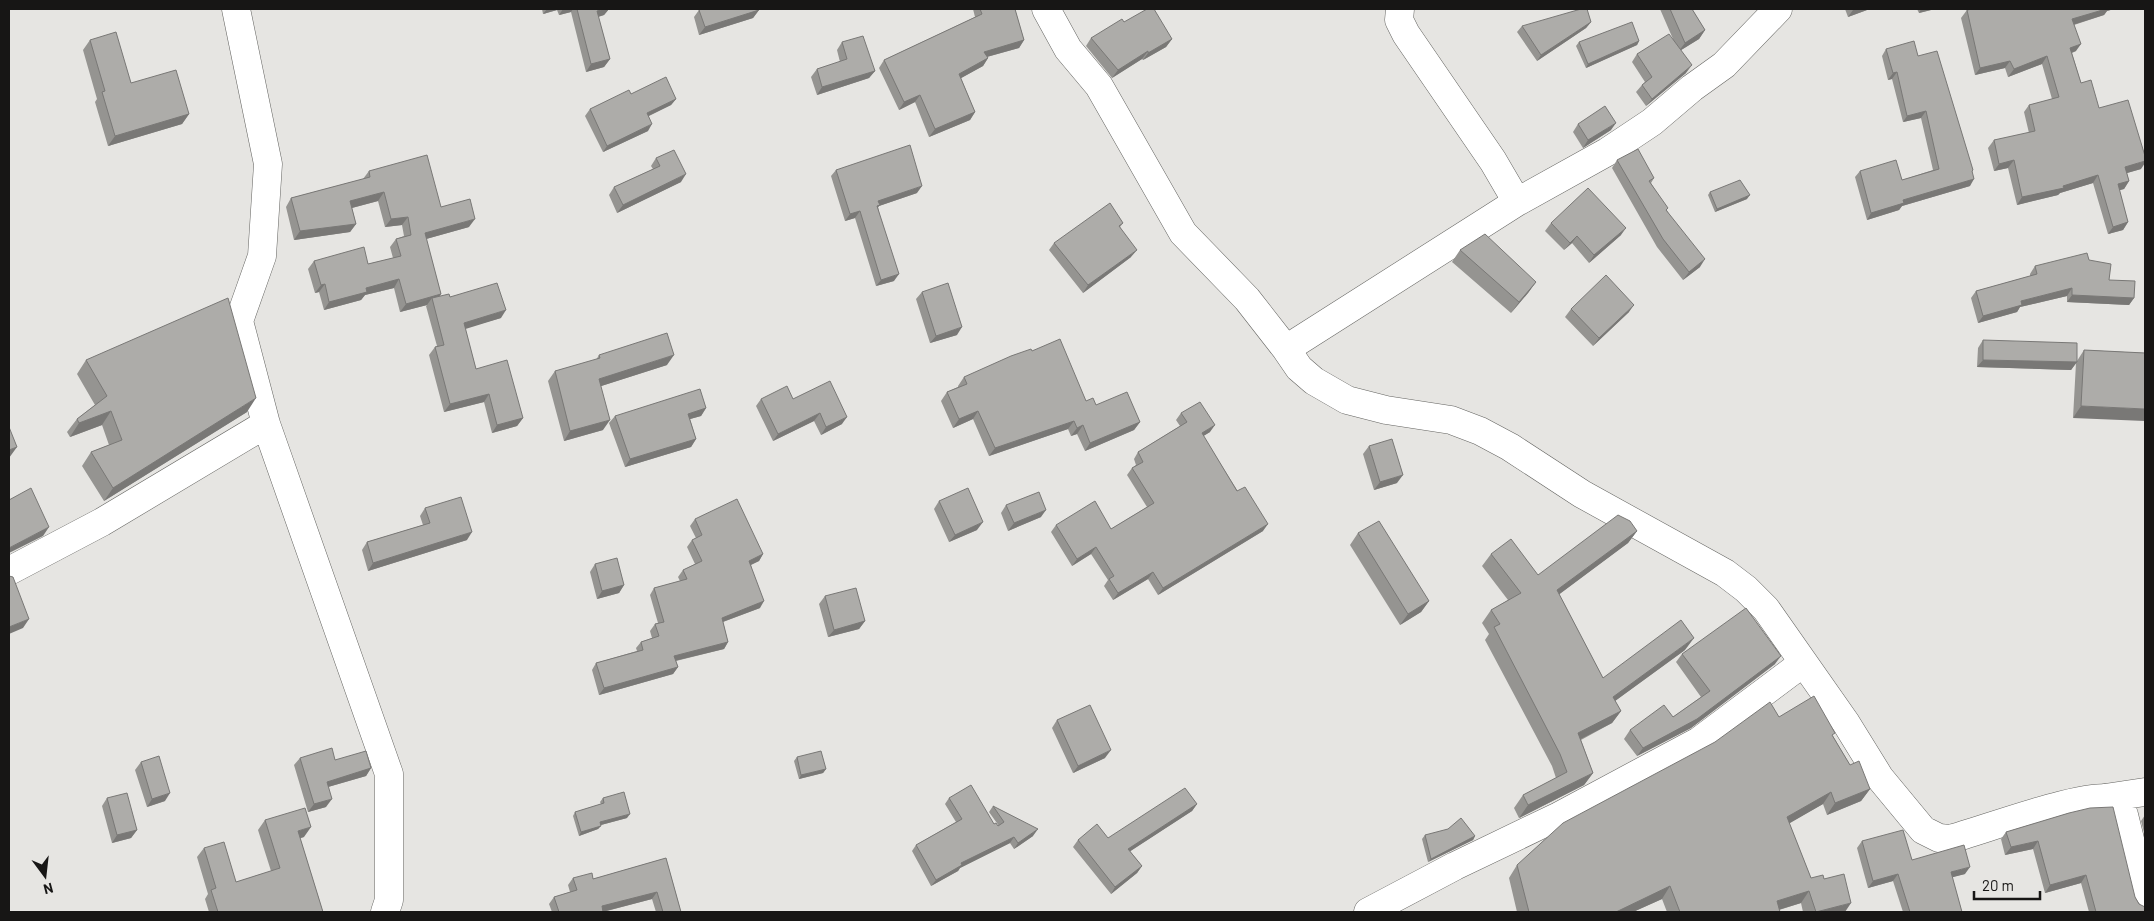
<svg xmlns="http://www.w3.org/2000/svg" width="2154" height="921" font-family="Barlow,sans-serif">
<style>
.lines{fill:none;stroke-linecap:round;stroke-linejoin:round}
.minor-casing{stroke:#646461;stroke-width:29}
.minor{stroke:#fff;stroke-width:28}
.wall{fill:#959491}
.shaded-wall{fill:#797876}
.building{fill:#adaca9;stroke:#797876}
</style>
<rect width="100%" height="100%" fill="#e6e5e2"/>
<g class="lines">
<g class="minor-casing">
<path id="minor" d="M236,9l32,155 -6,92 -23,65 27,103 123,350v126l-4,12
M1046,9l22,40 31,37 84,147 64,66 39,50
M1400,9l-1,11 7,14 87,127 24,41
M1778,9l-54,56 -32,23 -40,34 -45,30 -90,50 -231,147 13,19 15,13 33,19 39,10 65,10 29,11 30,16 72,47 143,79 21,16 20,20 80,114 34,55 43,52 16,8 11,1c29,-7 141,-50 163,-39 7,3 9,9 11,15l21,85
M9,571l93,-49 164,-98
M2105,798l40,-6
M1368,912l87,-46 104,-50 140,-75 104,-78"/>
</g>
<use href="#minor" class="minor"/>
</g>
<path class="wall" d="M542,9h67l-5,6 -6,2 12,42 -6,8 -18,5 -15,-60 -12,3 -2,-5 -14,4z
M973,9h42l9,31 -5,8 -32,9 1,1 -5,8 -22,12 14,34 -5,8 -41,17 -14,-35 -16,8 -20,-42 5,-8 91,-43z
M1660,9h32l13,21 -6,9 -18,11 5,23 -40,33 -10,-14 6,-7 3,-3 -13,-20 5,-8 36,-15z
M1845,9h24l-2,1 -19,7z
M1917,9h18l-16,4z
M1972,9h142l-7,2 -3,4 -30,10 2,26 -4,2 9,30 60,86 -14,4 2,8 -5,8 -5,1 9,32 -5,8 -15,4 -15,-51 -33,10 -2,2 -41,10 -9,-37 -14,3 -6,-23 6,-8 35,-7 -5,-21 5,-7 23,-6 -10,-35 -34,13 -3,-9 -30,7 -14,-57 6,-8z
M699,10h60l-6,8 -54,17 -5,-18z
M1124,22l48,17 -6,8 -23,13 -1,-1 -30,19 -26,-32 5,-8z
M1591,22l-5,6 -49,33 -20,-29 5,-6z
M90,40l41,43 58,31 -7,10 -74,22 -13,-44 2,-3 -14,-49z
M1639,41l-2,4 -51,23 -10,-22 3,-4z
M842,42l33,29 -6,7 -52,17 -6,-18 6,-8 23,-7 -3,-12z
M1886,49l32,7 55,114 -1,2 -2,14 -68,20 -3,4 -32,10 -12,-43 5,-6 42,9 31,-10 -12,-52 -18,4 -11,-43 -4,1 -6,-24z
M631,94l45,5 -5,6 -22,11 -1,15 -45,21 -18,-36 5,-7z
M1578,124l33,6 -28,18 -10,-16z
M656,158l25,24 -64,31 -8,-18 5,-8 39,-18 -2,-3z
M1617,160l37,18 -3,5 49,84 -17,13 -26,-33 -45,-79z
M836,170l81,23 -38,13 -1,1 16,74 -18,5 -21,-68 -10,3 -14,-45z
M369,171l72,36 28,20 -43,12 15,55 -1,2 10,1 51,21 -36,10 11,41 47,49 -6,8 -25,7 -8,-31 -40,10 -15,-57 6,-8 2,-1 -11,-40 1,-1 -27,7 -6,-24 -29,7 -4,5 -37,10 -5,-18 -4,1 -7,-24 6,-8 54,3 25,-6 -3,-11 6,-8 8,-3 -2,-11 -17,2 -7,-26 -26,7 4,16 -6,8 -56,8 -8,-33 5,-9 72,-19z
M1710,192l37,7 -32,13 -7,-17z
M1123,223l-3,4 11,30 -48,36 -34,-43 5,-7z
M1551,223l70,12 -32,28 -17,-20 -8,7 -19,-19z
M1460,250l76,32 -8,11 -17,20 -59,-51z
M2089,260l20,20 25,18 -5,7 -62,-3v-6l-47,11 -3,5 -39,11 -7,-25 5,-7 54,-15v-2l5,-8z
M922,292l35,43 -27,8 -14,-44z
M1571,309l58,3 -36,34 -28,-29z
M1983,340l94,21 7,-11 61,3 -72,65 3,-55 -5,7 -94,-3 1,-19z
M599,355l68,10 -66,21 2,44 -39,11 -16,-60 7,-10 41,-11z
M86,360l161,52 -143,89 -22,-35 9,-14 18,-7 -7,-20 -32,12 -3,-5 10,-13 18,-14 -18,-31z
M964,377l122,24 54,21 -6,8 -49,21 -8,-17 -6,2 -3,-7 -79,27 -16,-37 -20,9 -12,-27 6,-9 11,-5v-1z
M761,399h32l49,25 -21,11 -7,-14 -41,20 -17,-35z
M706,408l-5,8 -11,3 6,20 -5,8 -66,20 -16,-44 6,-7z
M1181,413l29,19 -7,4 60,95 -105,64 -10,-16 -35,21 -9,-14 4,-6 -17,-26 -19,12 -21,-34 5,-7 55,4 36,-22 -20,-32 5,-7 4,-3 -2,-6 4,-7 42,-26 -4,-6z
M1369,446l28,37 -23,7 -11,-36z
M939,501l38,29 -28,12 -15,-33z
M1006,505l35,12 -33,14 -7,-18z
M425,508l42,32 -99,31 -6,-21 5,-8 56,-17 -3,-9z
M695,519l68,35 -4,7 -8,4 9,43 -37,14 5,20 -4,7 -48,12 2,6 -5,7 -74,21 -7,-25 4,-7 41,-12 -1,-3 5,-6 11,-4 -2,-7 5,-7 3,-1 -8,-28 4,-7 26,-7 -2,-4 5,-7 12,-6 -8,-17 5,-7 4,-2 -6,-12z
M1637,531l-9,12 -69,51 44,84 82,-28 -70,51 6,10 -9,12 -31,17 12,33 -9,12 -65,33 -5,-10 9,-13 33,-17 -4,-12 -67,-126 4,-6 -7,-11 9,-13 17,-10 -26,-34 9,-12 47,21z
M1358,533l71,68 -8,11 -21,13 -50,-80z
M595,564l29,21 -5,8 -22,6 -7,-27z
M825,596l40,25 -6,8 -31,8 -9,-33z
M1682,654l93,10 -84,64 -54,28 -13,-17 6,-9 43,-13 28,-20 -25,-35z
M1779,717l54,19 17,29 20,24 -9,12 -34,14 -4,-11 -34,19 22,55 13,1 21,33h-42l-2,-9 -22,7 1,2h-113l-5,-13 -29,13h-116l-8,-34 8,-13z
M1057,720l48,38 -32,15 -21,-45z
M797,757l29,12 -3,4 -24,6 -5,-18z
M300,758l35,2 36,8 -5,8 -38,11 -2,20 -18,5 -14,-47z
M141,762l24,39 -18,6 -12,-37z
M107,798l30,32 -6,8 -19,5 -10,-37z
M603,798l24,20 -26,7 -3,4 -19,7 -6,-20 2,-4 26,-8 -1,-2z
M949,798l49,28h1l-10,-14 4,-6 40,30 -19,13 -4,-6 -50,25 -2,3 -27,15 -19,-35 4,-6 40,-23 -11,-18z
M1197,804l-5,7 -62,40 12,15 -5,7 -26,21 -38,-47 5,-7 30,-2z
M2069,813l66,84 10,15h-56l-8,-29 -36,10 -12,-44 -28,6 -4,-16 5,-7z
M2145,815v21l-4,-15z
M265,820l39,17 -4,1 23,74h-114l-4,-13 3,-5 -11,-37 7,-9 32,34 35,-11 -13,-41z
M1425,835l50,1 -2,4 -45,22 -6,-23z
M1862,841l50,19 53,14 -13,3 10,35h-59l-10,-31 -25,7 -11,-40z
M666,858l15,54h-25l-4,-13 -49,13h-51l-3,-8 5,-7 16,-5 -2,-7 5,-7 20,1z"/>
<path class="shaded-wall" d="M547,9h11l-1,1 -14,4z
M563,9h10l-2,3 -12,3z
M606,9h3l-5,6 -13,4 6,-8z
M1857,9h12l-2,1 -19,7 5,-7z
M1921,9h14l-16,4z
M2106,9h8l-7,2 -3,4 -38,12 6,-8z
M759,10l-6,8 -54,17 6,-8z
M1591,22l-5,6 -49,33 4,-6z
M1705,30l-6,9 -21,13 7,-9z
M1172,39l-6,8 -23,13 5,-7z
M1024,40l-5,8 -40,11 5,-7z
M1639,41l-2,4 -51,23 2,-4z
M2081,44l-5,7 -11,4 5,-7z
M1148,51l-6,8 -30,19 6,-8z
M2047,56l-5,8 -34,13 6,-8z
M988,58l-5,8 -29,16 5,-8z
M610,59l-6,8 -18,5 5,-8z
M2010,61l-5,7 -30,7 5,-7z
M1692,65l-6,8 -40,33 6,-7z
M875,71l-6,7 -52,17 5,-8z
M1897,72l-5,7 -4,1 5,-7z
M920,95l-5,7 -16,8 5,-8z
M676,99l-5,6 -29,14 5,-6z
M1926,111l-5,7 -18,4 4,-6z
M975,112l-5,8 -41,17 6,-8z
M189,114l-7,10 -74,22 7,-10z
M1616,123l-5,7 -28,18 5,-8z
M652,124l-4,7 -45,21 4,-6z
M2014,160l-6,8 -14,3 5,-7z
M2145,161v2l-4,6 -21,6 5,-8z
M686,174l-5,8 -64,31 6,-8z
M2098,175l-5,8 -33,10 -2,2 -41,10 5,-8z
M1974,179l-4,7 -68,20 -3,4 -32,10 4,-7 32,-13z
M2129,181l-5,8 -11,3 5,-8z
M922,186l-5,7 -38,13 -4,6 3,-11z
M384,192l-6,9 -34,9 6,-9z
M1750,195l-3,4 -32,13 2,-3z
M860,211l-5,7 -10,3 5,-7z
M408,217l-6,8 -17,2 6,-8z
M475,219l-6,8 -50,14 6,-8z
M2128,222l-5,8 -15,4 5,-7z
M356,224l-6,8 -56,8 6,-9z
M1626,228l-5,7 -32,28 5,-8z
M1577,236l-5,7 -8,7 6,-7z
M1137,250l-6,7 -48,36 5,-8z
M1705,259l-5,8 -17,13 6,-8z
M899,274l-5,7 -18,5 5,-6z
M399,279l-5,9 -29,7 -4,5 -37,10 5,-8 37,-14z
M1536,282l-8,11 -17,20 8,-11z
M325,284l-6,8 -4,1 6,-8z
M2072,288l-5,8 -47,11 -3,5 -39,11 5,-7 38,-15z
M441,294l-6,8 -3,-4 -5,7 -27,7 6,-8z
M2072,295l62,3 -5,7 -62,-3z
M1634,305l-5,7 -36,34 6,-8z
M506,310l-5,8 -42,13 5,-8z
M962,327l-5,8 -27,8 6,-7z
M674,355l-7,10 -75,24 7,-10z
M1983,360l94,2 -6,8 -94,-3z
M489,394l-5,8 -40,10 6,-8z
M256,398l-9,14 -143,89 9,-13z
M2081,406l64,3v12l-72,-3z
M706,408l-5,8 -18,5 5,-7z
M111,411l-9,14 -32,12 9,-14z
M978,411l-5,8 -20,9 6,-9z
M820,413l-6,8 -41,20 5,-7z
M847,417l-5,7 -21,11 5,-8z
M523,418l-6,8 -25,7 5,-8z
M610,420l-7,10 -39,11 6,-10z
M1074,421l-6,8 -79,27 6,-8z
M1140,422l-6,8 -49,21 5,-8z
M1083,425l-6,9 -6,2 6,-8z
M1215,425l-5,7 -13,8 5,-7z
M696,439l-5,8 -66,20 5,-8z
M17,447l-8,11v-8z
M1403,475l-6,8 -23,7 6,-8z
M1046,510l-5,7 -33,14 6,-8z
M983,522l-6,8 -28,12 6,-7z
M1268,524l-5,7 -105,64 5,-7z
M49,527l-6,9 -34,17v-5z
M1637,531l-9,12 -79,59 8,-12z
M472,532l-5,8 -99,31 5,-8z
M1096,547l-5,7 -19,12 5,-7z
M763,554l-4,7 -15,7 5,-7z
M1153,572l-5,7 -35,21 5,-7z
M624,585l-5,8 -22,6 5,-8z
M764,601l-4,7 -43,16 5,-6z
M1429,601l-8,11 -21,13 8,-11z
M29,619l-6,9 -14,6v-7z
M865,621l-6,8 -31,8 6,-7z
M1694,638l-9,12 -81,59 9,-12z
M728,642l-4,7 -54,13 4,-6z
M1781,656l-6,8 -84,64 -54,28 6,-8z
M678,667l-5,7 -74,21 5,-7z
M1621,711l-9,12 -43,22 9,-12z
M1111,750l-6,8 -32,15 5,-7z
M371,768l-5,8 -45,13 6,-7z
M826,769l-3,4 -24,6 2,-4z
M1593,773l-9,12 -65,33 9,-13z
M1870,789l-9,12 -34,14 8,-12z
M1831,792l-8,12 -45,26 9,-13z
M170,793l-5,8 -18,6 5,-8z
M332,799l-6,8 -18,5 6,-8z
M1197,804l-5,7 -69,45 5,-7z
M630,814l-3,4 -30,8 3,-4z
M601,826l-3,3 -19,7 2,-4z
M311,827l-7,10 -13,4 7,-10z
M1038,829l-5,7 -19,13 4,-6z
M137,830l-6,8 -19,5 5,-8z
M1475,836l-2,4 -45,22 3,-3z
M1014,837l-4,6 -50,25 -2,3 -27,15 5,-6 25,-17z
M2038,841l-5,8 -28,6 6,-8z
M1142,866l-5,7 -26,21 4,-7z
M1970,867l-5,7 -19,5 5,-7z
M1898,874l-5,7 -25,7 5,-7z
M2086,875l-5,8 -36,10 5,-8z
M1670,886l-8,13 -29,13h-17z
M1809,891l-8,12 -30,9 6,-11z
M657,892l-5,7 -50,13v-6z
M1851,903l-6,9h-28z"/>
<path class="building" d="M577,9h29l-9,2 13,48 -19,5z
M702,9h56l1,1 -54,17 -6,-17z
M980,9h35l9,31 -40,12 4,6 -29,16 16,38 -40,17 -15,-34 -16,7 -20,-42 98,-46z
M1147,9h7l18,30 -24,14v-2l-30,19 -27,-32 31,-19 2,3z
M1581,9h6l4,13 -50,33 -19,-29z
M1670,9h22l13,21 -20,13z
M1972,9h134l-34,10 9,25 -11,4 11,35 10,-3 8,28 29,-8 17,56v5l-20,6 4,14 -11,3 10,38 -15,5 -15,-52 -35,11 1,2 -42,9 -8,-37 -15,4 -5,-24 41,-9 -6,-26 30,-8 -12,-41 -33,13 -4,-8 -30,7 -13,-58z
M1632,22l7,19 -51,23 -9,-22z
M116,32l15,51 45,-13 13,44 -74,22 -13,-44 3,-1 -15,-51z
M1669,34l23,31 -40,34 -10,-14 10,-8 -15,-23z
M863,36l12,35 -53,16 -5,-18 30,-10 -5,-17z
M1914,41l4,15 19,-5 36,119 -1,1 2,8 -71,21 1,3 -33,10 -11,-42 36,-11 6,20 37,-11 -13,-58 -19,5 -10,-44 -4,1 -7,-24z
M666,77l10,22 -29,14 5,11 -45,22 -17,-37 39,-19 2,4z
M1605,106l11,17 -28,17 -10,-16z
M910,145l12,41 -44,15 2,4 -3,1 22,68 -18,6 -21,-69 -10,3 -14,-44z
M1638,149l16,29 -5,3 19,27 -2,2 39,49 -16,13 -26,-33 -46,-79z
M674,150l12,24 -63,31 -9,-18 46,-21 -4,-8z
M427,155l14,52 29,-8 5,20 -50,14 16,61 -35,10 -7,-25 -33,9 1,4 -38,10 -4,-18 -4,1 -7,-24 50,-14 4,17 33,-8 -5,-17 15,-4 -3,-18 -17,2 -7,-27 -34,9 6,23 -56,7 -9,-33 79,-21 -1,-6z
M1740,180l10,15 -33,14 -7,-17z
M1588,188l38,40 -32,27 -17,-19 -7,7 -19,-20z
M1110,203l13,20 -4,3 18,24 -49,35 -34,-42z
M1485,234l51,48 -17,20 -59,-52z
M2087,253l2,7 22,4 -2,16 26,1 -1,17 -62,-3v-7l-51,13 1,4 -39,11 -7,-25 61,-17 -2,-8z
M1606,275l28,30 -35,33 -28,-29z
M497,283l9,27 -42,13 12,46 31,-9 16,58 -26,7 -8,-31 -39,10 -15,-57 9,-2 -12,-47 17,-4 1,3z
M948,283l14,44 -26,9 -14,-44z
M228,298l28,100 -143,90 -22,-36 31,-12 -11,-29 -32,12 -2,-4 30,-23 -21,-36z
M667,333l7,22 -75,24 11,41 -40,11 -15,-60 45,-13 -1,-3z
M1060,339l26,62 7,-3 3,7 31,-13 13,30 -50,21 -7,-18 -6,3 -3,-7 -79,27 -17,-37 -19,8 -12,-27 20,-8 -3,-7 47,-21 20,-7 1,2z
M1983,340l94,3v19l-94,-2z
M2084,350l61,3v56l-64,-3z
M830,381l17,36 -21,10 -6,-14 -42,21 -17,-35 26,-13 6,13z
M700,389l6,19 -18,6 8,25 -66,20 -15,-43z
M1200,402l15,23 -13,8 35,58 8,-4 23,37 -105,64 -10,-16 -35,21 -9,-14 5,-3 -18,-29 -19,12 -21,-34 39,-24 16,28 43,-26 -22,-35 11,-6 -5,-10 49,-30 -6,-9z
M9,427l8,20 -8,3z
M1392,439l11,36 -23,7 -11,-36z
M31,488l18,39 -40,21v-48z
M968,488l15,34 -28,13 -16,-34z
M1039,492l7,18 -32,13 -8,-18z
M461,497l11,35 -99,31 -6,-21 63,-19 -5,-15z
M737,499l26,55 -14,7 15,40 -42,17 6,24 -54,14 4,11 -74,21 -8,-25 47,-13 -2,-8 18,-6 -4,-12 9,-2 -10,-34 33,-9 -4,-9 19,-9 -10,-21 10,-5 -7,-16z
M1618,515l12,6 7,10 -80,59 46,88 78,-58 13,18 -81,59 8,14 -43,22 15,40 -65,32 -5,-10 44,-23 -7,-18 -66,-127 6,-3 -9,-14 30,-17 -30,-39 20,-15 27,36z
M1379,521l50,80 -21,13 -50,-81z
M617,558l7,27 -22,6 -7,-27z
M9,576l4,1 16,42 -20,8z
M856,588l9,33 -31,9 -9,-34z
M1746,608l35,48 -84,63 -54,29 -13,-18 34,-25 9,12 37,-26 -28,-37z
M1814,696l21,37 -3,2 18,30 9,-4 11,28 -35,14 -4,-11 -44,25 24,61 12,-3 1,4 20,-5 7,29 -35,9 -7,-21 -32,10 3,11h-100l-10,-26 -54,26h-87l-12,-47 46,-42 152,-81 55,-40 9,15z
M1090,705l21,45 -33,16 -21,-46z
M332,748l3,12 31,-9 5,17 -44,14 5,17 -18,5 -14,-46z
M821,751l5,18 -25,6 -4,-18z
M159,756l11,37 -18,6 -11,-37z
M971,785l23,39 2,-1 2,3 6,-4 -11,-16 45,23 -20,14 -4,-6 -53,26 1,2 -26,15 -20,-35 46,-26 -13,-21z
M1185,788l12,16 -69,45 14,17 -27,21 -37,-47 19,-16 11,14z
M624,792l6,22 -30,8 1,4 -20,6 -6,-20 29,-9 -1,-5z
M127,793l10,37 -20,5 -10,-37z
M2113,807l22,90 4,7 6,3v5h-49l-10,-37 -36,10 -12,-44 -27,6 -5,-15 63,-19 21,-5z
M305,808l6,19 -13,4 25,81h-105l-7,-22 5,-2 -12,-40 20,-6 12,40 44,-14 -15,-48z
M1461,818l14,18 -44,23 -6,-24 23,-6z
M1903,830l9,30 52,-15 6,22 -19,5 11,40h-52l-12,-38 -25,7 -11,-40z
M666,858l15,54h-18l-6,-20 -55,14 1,6h-44l-5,-15 23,-7 -4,-12 19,-5 1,6z"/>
<rect width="2154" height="921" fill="none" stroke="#171615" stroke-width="20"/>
<g transform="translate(45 876) rotate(165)" stroke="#e6e5e2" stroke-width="4" paint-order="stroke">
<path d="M0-4L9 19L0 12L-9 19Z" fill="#171615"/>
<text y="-8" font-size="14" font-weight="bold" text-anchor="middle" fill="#171615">N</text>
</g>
<path d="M1974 891v8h66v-8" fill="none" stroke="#171615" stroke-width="2.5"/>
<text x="1982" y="891" font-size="15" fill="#171615" stroke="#e6e5e2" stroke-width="4" paint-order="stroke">20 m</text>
</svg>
